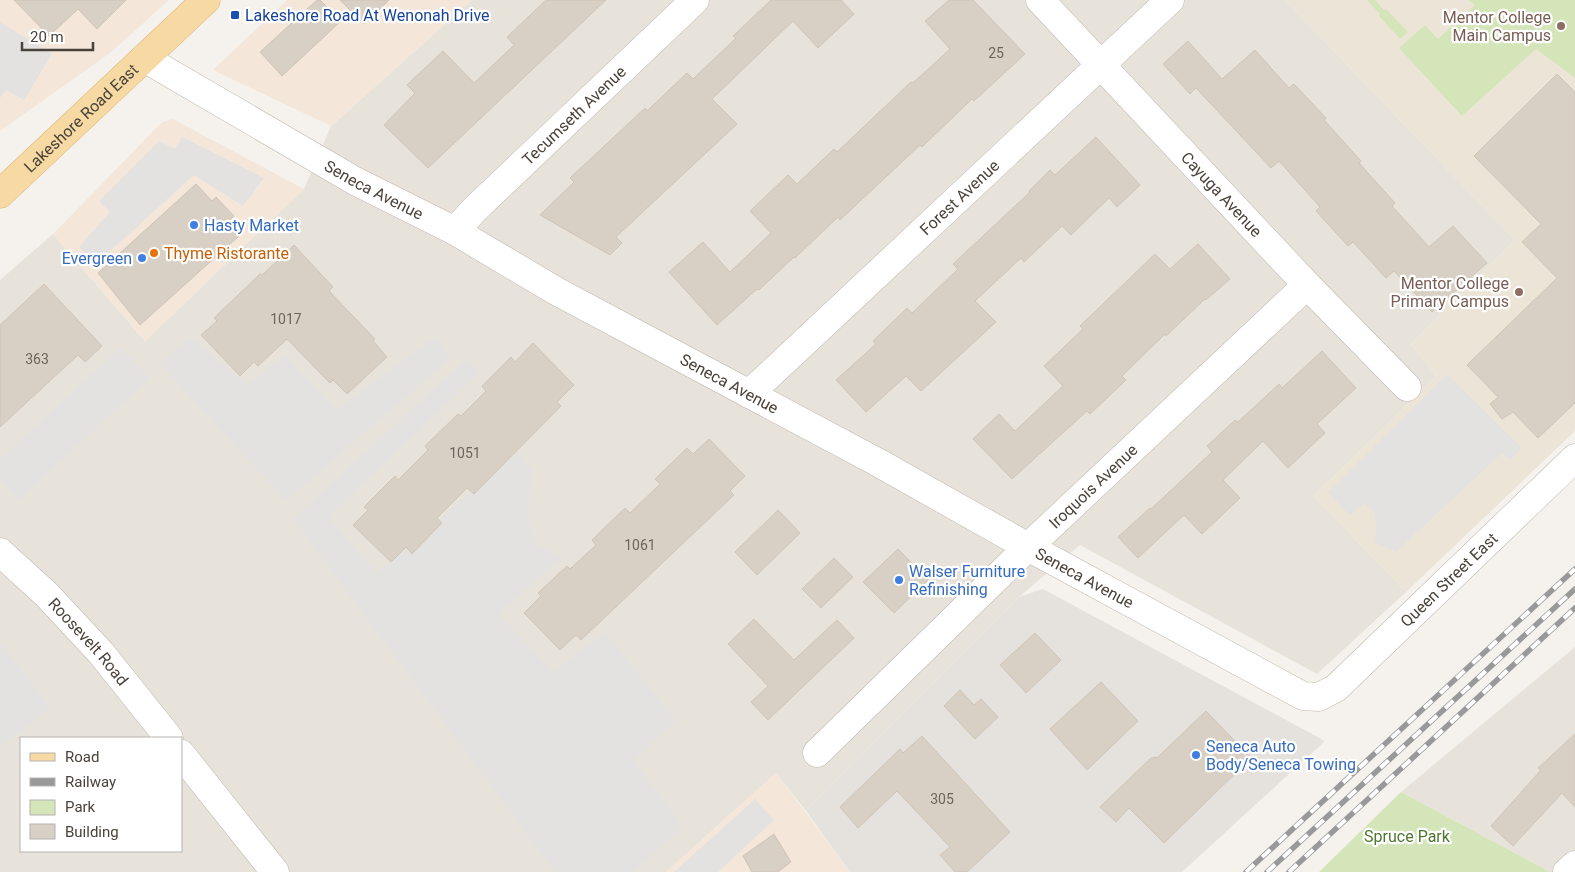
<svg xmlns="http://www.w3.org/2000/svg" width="1575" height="872" font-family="Roboto,sans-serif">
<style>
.residential{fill:#e8e3da;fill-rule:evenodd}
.commercial{fill:#f4e7da}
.industrial{fill:#e5e1dd}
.education{fill:#ece5d7}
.green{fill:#d4e5b9}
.parking{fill:#e4e2e0}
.building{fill:#d8cfc5;stroke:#d0c4b6}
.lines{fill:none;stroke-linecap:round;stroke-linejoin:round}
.street-casing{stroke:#c0b8af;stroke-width:29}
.primary-casing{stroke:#dbb474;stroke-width:29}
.street{stroke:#fff;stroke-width:28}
.primary{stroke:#f6d9a3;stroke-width:28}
.rail-casing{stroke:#999;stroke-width:5.5}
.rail{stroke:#fff;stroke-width:4;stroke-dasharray:11;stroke-linecap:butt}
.transit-dot{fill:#1a4fb4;stroke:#fff;stroke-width:2}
.education-dot{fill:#8d6e63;stroke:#fff;stroke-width:2}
.shop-dot{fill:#3f7fe0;stroke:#fff;stroke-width:2}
.food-dot{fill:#e8710a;stroke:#fff;stroke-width:2}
.labels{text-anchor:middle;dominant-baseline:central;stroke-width:4.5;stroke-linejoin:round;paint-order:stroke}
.number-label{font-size:14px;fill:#6d655d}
.transit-label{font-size:16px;fill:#164399;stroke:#fff;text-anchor:start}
.education-label{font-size:16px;fill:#785e54;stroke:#fff;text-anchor:end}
.street-label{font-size:16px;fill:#49423a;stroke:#fff}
.shop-label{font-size:16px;fill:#366cbe;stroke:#fff;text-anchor:start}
.food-label{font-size:16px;fill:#c56008;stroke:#fff;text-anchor:start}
.park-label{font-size:16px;fill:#507631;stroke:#fff}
</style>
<rect width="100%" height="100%" fill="#f5f1ec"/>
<path class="residential" d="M472,0h813l230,240 -104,104 25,32 -122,120 92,96 -89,82 -237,-129 -61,52 -213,214 -30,-38 -110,99h-666v-592l53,-46 92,107 159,-152 27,-63zM21,738h160v113h-160z
M1575,647v225h-25l-149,-80z"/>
<path class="commercial" d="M0,0h169l-59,53 -110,78z
M287,0h185l-141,126 -118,-56z
M173,119l131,70 -159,152 -92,-107 109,-112z
M776,773l74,99h-184z"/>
<path class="industrial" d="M1043,589l282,152 -143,131h-332l-44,-61 213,-214z"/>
<path class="education" d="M1285,0h290v431l-169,161 -92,-96 122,-120 -25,-32 104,-104z"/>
<path class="green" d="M1367,0h8l9,10 2,-1 22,23 -8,7 -21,-23 1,-2z
M1468,0h107v78l-39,-29 -74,67 -63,-68 26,-23 13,14 37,-34z
M1401,792l149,80h-231z"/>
<path class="parking" d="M0,22l52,32 -28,46 -18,-10 -6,8z
M182,137l82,41 -21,28 -49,-31 -98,89 -17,-17 31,-35 -11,-11 60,-60 16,8z
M191,337l56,48 37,-30 53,55 98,-73 16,21 -165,143 -127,-138z
M121,347l29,31 -131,122 -19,-20v-21z
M466,359l13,14 -151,144 49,56 141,-121 14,18 -4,46 8,28 26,13 -63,57 54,58 52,-40 71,89 -42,39 49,67 -50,45h-78l-262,-353z
M1447,374l75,74 -12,12 -8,-7 -106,99 -21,-9 1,-19 -2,-11 -9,-10 -15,12 -22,-22z
M0,642l51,66 -51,39z
M755,799l19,21 -56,52h-44z"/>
<path class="building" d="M14,0h112l-29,29 -19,-20 -29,27z
M317,0h3l21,21 -59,55 -22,-24z
M340,0h49l-25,24z
M546,0h60l-178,168 -44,-43 31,-32 -8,-8 36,-34 31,32 40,-38 -7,-8z
M771,0h70l13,14 -36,34 -25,-27 -81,78 25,25 -121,113 6,6 -12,12 -70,-40 34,-33 -4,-4 75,-70 2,3 40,-38 6,6 43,-41 -3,-2z
M949,0h24l52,54 -51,47 -2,-2 -50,48 -2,-2 -80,75 -2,-3 -43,41 -1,-1 -35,33 -2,-1 -40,36 -48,-53 34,-30 27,30 41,-39 -21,-22 38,-36 9,9 37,-35 3,3 74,-70 2,1 37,-34 -25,-28z
M1188,41l34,38 33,-29 34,38 5,-4 32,34 -2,2 37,41 -2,2 36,40 -3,3 37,41 24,-21 34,37 -55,49 -38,-41 -8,7 -33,-36 -5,4 -32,-35 4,-4 -41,-46 -8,7 -75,-80 -6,6 -27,-30z
M1557,74l18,18v311l-37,35 -25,-26 -11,7 -12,-15 8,-7 -31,-32 90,-87 -35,-36 19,-18 -67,-68z
M1096,137l44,48 -23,22 -8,-9 -38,37 -9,-9 -38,36 -3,-4 -46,43 21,21 -75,69 -15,-15 -40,36 -30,-32 40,-36 -3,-3 34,-33 5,5 46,-44 -5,-5 77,-72 -1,-1 21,-21 5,5z
M196,184l16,17 4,-4 18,19 -7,6 12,14 -99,89 -42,-52z
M1198,244l32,35 -24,21 -1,-1 -39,37 -1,-2 -43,42 4,4 -36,34 -3,-3 -75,68 -39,-40 26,-25 16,17 48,-45 -19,-20 39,-37 -3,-3 75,-72 15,15z
M294,245l39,42 -4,4 46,48 -2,2 14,16 -40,37 -14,-14 -3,3 -43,-44 -29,27 -4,-4 -14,14 -39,-41 16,-14 -3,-3 46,-44 2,1z
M44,284l58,62 -17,16 -7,-7 -78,72v-102z
M533,343l41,42 -17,17 4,4 -87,88 -7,-6 -30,30 5,5 -30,31 -6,-7 -15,15 -38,-37 15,-15 -4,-3 31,-31 3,4 30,-30 -3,-4 33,-32 3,2 25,-25 -4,-5 29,-29 4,5z
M1322,351l34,37 -39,36 8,9 -37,35 -25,-27 -40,39 17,18 -38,36 -18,-19 -46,43 -20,-21 32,-29 1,1 61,-57 -5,-6 28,-26 3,2 41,-38 3,4z
M709,439l36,37 -15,15 4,4 -153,145 -5,-5 -16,15 -36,-37 17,-17 -3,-3 29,-27 3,3 26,-24 -4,-5 33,-32 5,5 30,-29 -5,-5 32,-31 6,6z
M778,510l22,23 -43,42 -22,-23z
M898,549l30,31 -34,33 -31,-31z
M834,558l19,19 -32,31 -19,-19z
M754,619l40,41 43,-40 17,18 -86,82 -17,-18 17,-16 -40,-42z
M1035,633l26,27 -35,33 -26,-28z
M1101,682l37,39 -51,49 -37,-41z
M960,690l14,15 7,-6 17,18 -23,22 -31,-33z
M1206,711l45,47 -87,85 -35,-35 -13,14 -16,-15 51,-49 7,-1z
M1575,734v73l-13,-14 -49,53 -22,-20 50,-56 -3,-2z
M922,736l88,96 -43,40h-12l-15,-17 10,-8 -53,-56 -39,37 -18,-21 60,-58 3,4z
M774,834l17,28 -13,10h-26l-9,-16z"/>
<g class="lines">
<g class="street-casing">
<g id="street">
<path id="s1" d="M1040,0l267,285 100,102"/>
<path id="s2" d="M144,58l211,123 100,50 101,60 323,172 149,84 275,149 16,1 17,-9 239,-230"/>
<path id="s3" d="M455,231l20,-22 220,-209"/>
<path id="s4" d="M749,394l421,-394"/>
<path id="s5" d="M0,552l47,43 54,58 68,85"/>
<path id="s6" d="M817,753l211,-206 279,-262"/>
<path d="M181,754l94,118"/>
<path d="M1567,872l8,-7"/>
</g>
</g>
<g class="primary-casing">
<g id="primary">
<path id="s7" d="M0,194l206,-194"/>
</g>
</g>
<use href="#street" class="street"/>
<use href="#primary" class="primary"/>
<g class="rail-casing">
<path id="rail" d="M1246,872l329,-303
M1267,872l308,-283
M1289,872l286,-264"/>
</g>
<use href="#rail" class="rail"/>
</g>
<rect class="transit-dot" x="230" y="10" width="10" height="10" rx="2.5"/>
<g class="education-dot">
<circle cx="1561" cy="26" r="5"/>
<circle cx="1519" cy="292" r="5"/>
</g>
<g class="shop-dot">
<circle cx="194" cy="225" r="5"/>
<circle cx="142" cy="258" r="5"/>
<circle cx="899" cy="580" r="5"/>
<circle cx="1196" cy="755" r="5"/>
</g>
<circle class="food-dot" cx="154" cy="253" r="5"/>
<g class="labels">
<g class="number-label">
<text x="996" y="53">25</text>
<text x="286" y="319">1017</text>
<text x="37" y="359">363</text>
<text x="465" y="453">1051</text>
<text x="640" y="545">1061</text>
<text x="942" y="799">305</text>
</g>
<g class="transit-label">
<text x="245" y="15">Lakeshore Road At Wenonah Drive</text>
</g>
<g class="education-label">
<text x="1551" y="17">Mentor College<tspan x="1551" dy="18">Main Campus</tspan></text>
<text x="1509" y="283">Mentor College<tspan x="1509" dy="18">Primary Campus</tspan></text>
</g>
<g class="street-label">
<text stroke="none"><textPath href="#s3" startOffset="166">Tecumseth Avenue</textPath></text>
<text stroke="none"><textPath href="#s7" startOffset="111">Lakeshore Road East</textPath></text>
<text stroke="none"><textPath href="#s2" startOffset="265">Seneca Avenue</textPath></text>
<text stroke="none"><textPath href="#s1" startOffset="266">Cayuga Avenue</textPath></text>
<text stroke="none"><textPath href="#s4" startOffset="288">Forest Avenue</textPath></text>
<text stroke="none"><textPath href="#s2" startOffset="670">Seneca Avenue</textPath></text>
<text stroke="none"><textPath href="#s6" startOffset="384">Iroquois Avenue</textPath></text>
<text stroke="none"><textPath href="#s2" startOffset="1075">Seneca Avenue</textPath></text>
<text stroke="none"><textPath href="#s2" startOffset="1515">Queen Street East</textPath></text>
<text stroke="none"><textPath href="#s5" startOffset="126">Roosevelt Road</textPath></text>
</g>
<g class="shop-label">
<text x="204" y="225">Hasty Market</text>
<text x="132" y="258" text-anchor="end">Evergreen</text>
<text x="909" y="571">Walser Furniture<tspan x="909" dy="18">Refinishing</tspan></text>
<text x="1206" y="746">Seneca Auto<tspan x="1206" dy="18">Body/Seneca Towing</tspan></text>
</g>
<g class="food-label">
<text x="164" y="253">Thyme Ristorante</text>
</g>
<g class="park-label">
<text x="1407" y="836">Spruce Park</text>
</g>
</g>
<rect x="20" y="737" width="162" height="115" fill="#ffffff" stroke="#b6b3b0"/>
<rect x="30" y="753" width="25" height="8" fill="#f6d9a3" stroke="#b6b3b0"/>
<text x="65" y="762" font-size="15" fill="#49423a">Road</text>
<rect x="30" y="778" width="25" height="8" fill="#999999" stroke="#b6b3b0"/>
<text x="65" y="787" font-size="15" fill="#49423a">Railway</text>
<rect x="30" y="800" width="25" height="15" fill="#d4e5b9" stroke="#b6b3b0"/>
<text x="65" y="812" font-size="15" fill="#49423a">Park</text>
<rect x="30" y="824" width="25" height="15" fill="#d8cfc5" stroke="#b6b3b0"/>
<text x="65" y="837" font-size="15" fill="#49423a">Building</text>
<path d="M22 42v8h71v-8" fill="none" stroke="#49423a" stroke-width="2.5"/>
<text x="30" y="42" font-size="15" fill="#49423a" stroke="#ffffff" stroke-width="4" paint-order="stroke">20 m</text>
</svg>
